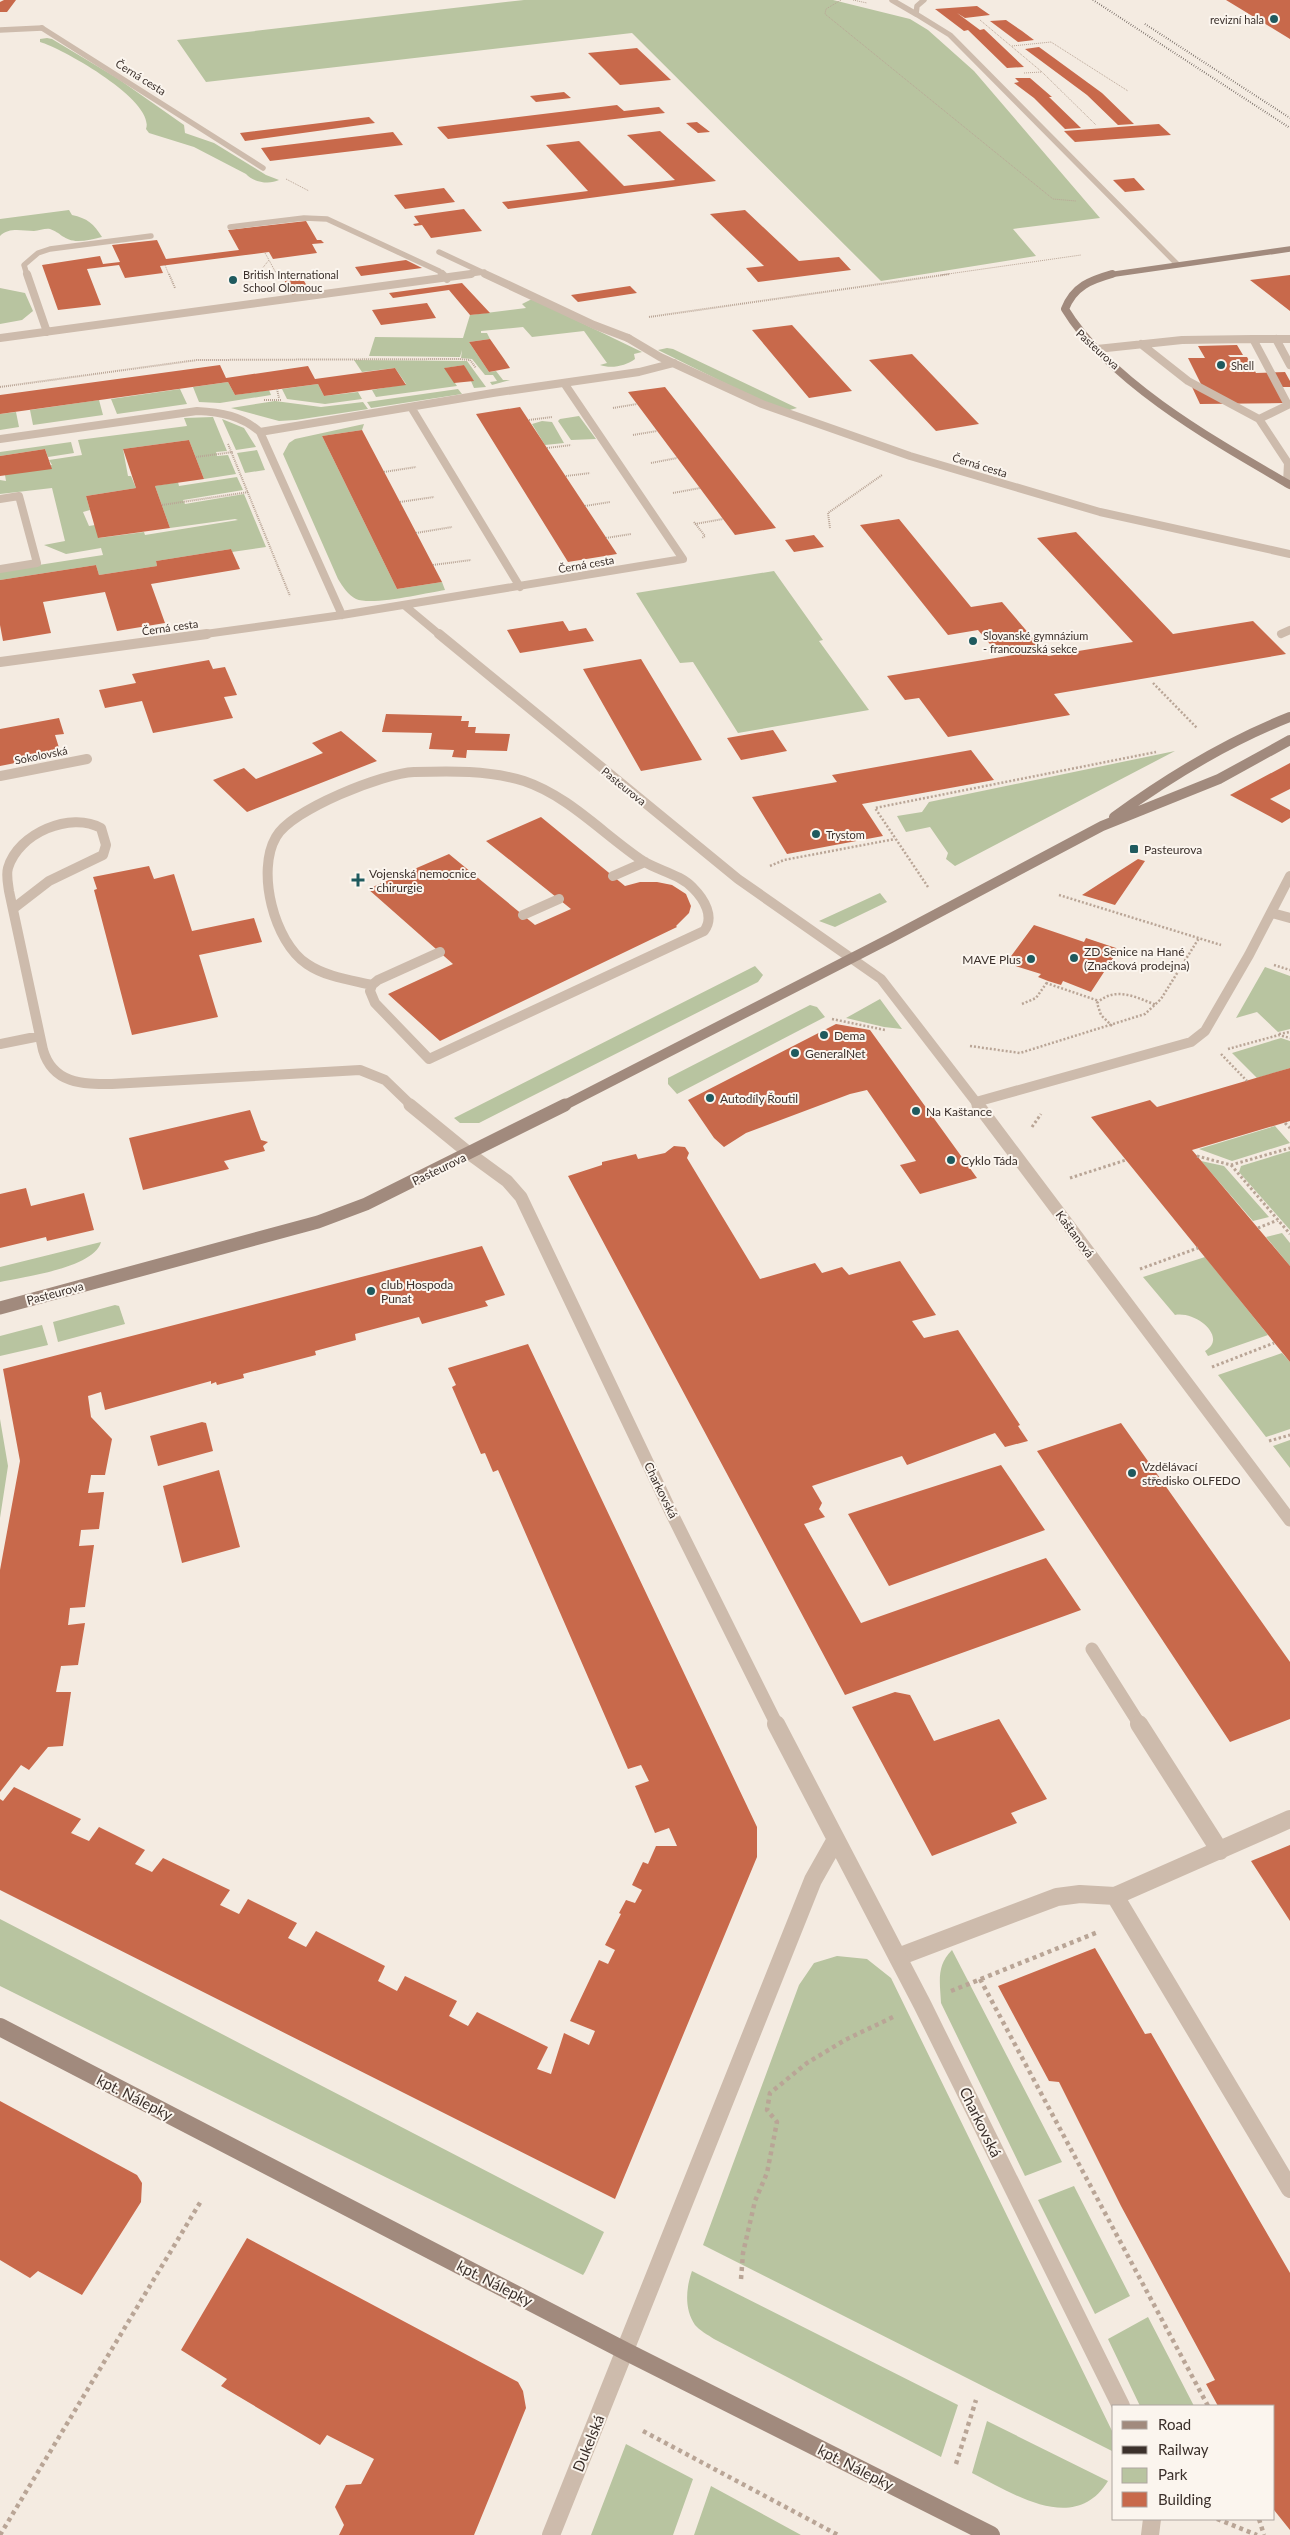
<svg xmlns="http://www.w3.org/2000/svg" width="1290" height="2535" font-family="Lato,sans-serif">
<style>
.green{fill:#b8c4a0}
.building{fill:#c8694b}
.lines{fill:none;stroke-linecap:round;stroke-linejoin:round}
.path-far4{stroke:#b9a596;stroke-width:1;stroke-dasharray:1 1;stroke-linecap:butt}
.path-far3{stroke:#b9a596;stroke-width:2;stroke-dasharray:1 1;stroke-linecap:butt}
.path-far2{stroke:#b9a596;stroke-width:2.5;stroke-dasharray:2 2;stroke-linecap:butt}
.path-far1{stroke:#b9a596;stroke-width:3;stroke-dasharray:2.5 2.5;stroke-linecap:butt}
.path{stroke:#b9a596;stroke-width:4.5;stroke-dasharray:4 4;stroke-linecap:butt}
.lane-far4{stroke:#cdbbac;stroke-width:5.5}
.lane-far3{stroke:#cdbbac;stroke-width:8}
.lane-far2{stroke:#cdbbac;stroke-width:10}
.lane-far1{stroke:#cdbbac;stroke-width:13}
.lane{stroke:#cdbbac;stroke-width:18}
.street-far4{stroke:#cdbbac;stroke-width:5.5}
.street-far3{stroke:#cdbbac;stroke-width:8}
.street-far2{stroke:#cdbbac;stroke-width:10}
.street-far1{stroke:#cdbbac;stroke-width:13}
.street{stroke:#cdbbac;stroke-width:18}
.secondary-far4{stroke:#a18a7d;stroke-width:5.5}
.secondary-far3{stroke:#a18a7d;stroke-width:8}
.secondary-far2{stroke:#a18a7d;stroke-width:10}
.secondary-far1{stroke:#a18a7d;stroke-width:13}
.secondary{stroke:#a18a7d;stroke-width:18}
.rail{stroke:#3b302b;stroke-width:2;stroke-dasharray:0.5 2;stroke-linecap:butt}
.poi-dot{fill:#1f5a5e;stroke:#fbf5ee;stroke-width:2}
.labels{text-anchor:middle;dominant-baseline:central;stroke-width:4;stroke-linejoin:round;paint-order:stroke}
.far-poi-label{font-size:11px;fill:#3b302b;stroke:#fbf5ee;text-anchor:start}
.far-street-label{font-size:11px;fill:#3b302b;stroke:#fbf5ee}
.poi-label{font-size:12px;fill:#3b302b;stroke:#fbf5ee;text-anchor:start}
.street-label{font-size:12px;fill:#3b302b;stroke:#fbf5ee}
.near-street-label{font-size:15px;fill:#3b302b;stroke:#fbf5ee}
</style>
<rect width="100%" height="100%" fill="#f4ebe1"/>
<path class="green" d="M524,0h309l77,19 18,11 46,41 126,147 -87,11 23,27 -155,25 -249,-248 -426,49 -29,-42z
M47,38l5,1 65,39 67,47 1,8 29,10 52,32 13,5c-10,5 -26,2 -33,-6l-52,-27 -45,-14 -3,-4c10,-28 -84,-81 -106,-87v-3z
M69,210l3,5c15,3 22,9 30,22 -8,2 -16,4 -24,4 -14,0 -18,-9 -28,-12 -5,-1 -11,2 -16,2 -12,0 -25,-4 -34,5v-17z
M0,288l25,5 8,18 -11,9 -22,4z
M532,299l110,53 -8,2 1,5c-9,7 -24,10 -35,6l7,-2 -23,-32 -52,6 -9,-10 -42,4v2h6l3,6 -21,3 20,30 7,-1 7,9h7l-18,5 -2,-3 7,-1 -4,-6h-8l-13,-16 -11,-1 1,-8 -2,7 -91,-1 6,-19 88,1 7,-23 56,-7 -4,-4z
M667,348l6,1 124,59 -11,3 -23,-9 -105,-52z
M354,360l113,1 19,26 -12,1 -10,-23 -19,3 12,18 -81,11 -4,-7 34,-6 -11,-16 -33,4z
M228,382l7,13 34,-5 2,5 -51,8 -21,-1 -6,-15z
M318,384l6,12 34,-4 4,7 -37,5 -38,-5 -5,-10z
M180,389l7,15 -70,10 -6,-15z
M458,389l4,5 -91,14 -4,-6z
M99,400l4,15 -70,10 -3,-15z
M275,401l46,6 42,-5 5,7 -72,11 -17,1 -48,-13z
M16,412l3,15 -19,3v-16z
M579,416l17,23 -25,1 -13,-19 2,-2z
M213,417l14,34 -11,1 1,4 11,-1 8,19 -32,5 -15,-39 -66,9 5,27h3l5,12 -50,8 4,14 -7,2 6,14 6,-1 4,13 45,-6 1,3 93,-15 -3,-1 -65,9 -15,-42 23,-4 1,4 58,-9 6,13 -60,10 2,4 59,-10 22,53 -34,5 -1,-3 -75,12 1,5 -58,9 -3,-10 -96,15v-9l103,-16 -2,-7 -35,6 -22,-9 21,-4 -13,-53 -52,6v-14l6,1 -1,-6 47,-10 -3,-5 33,-5 -4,-15 109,-14 -3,-8z
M222,419l22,9 12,19 -20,3z
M542,421l10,1 12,21 -19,2 -13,-21z
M364,424l-2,6 -40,6 75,153 45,-7 3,8c-19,3 -73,16 -89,9 -8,-4 -13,-12 -18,-20l-55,-125 6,-11 6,-4z
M71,442l3,11 -26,4 -3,-8 -45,7v-4z
M257,450l8,20 -20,3 -8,-20z
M774,571l49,69 -4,1 50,69 -131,23 -45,-71 -13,1 -44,-70z
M1175,751l-220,115 -9,-7 2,-6 -18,-26 -24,5 -9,-16 25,-4 7,-10z
M880,893l7,9 -52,25 -16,-6z
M755,966l8,9 -5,7 -279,141h-19l-6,-5z
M1265,967l25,9v53l-12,3 -21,-20 -21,6z
M880,999l22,30 -18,-2 -38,-9z
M810,1005l7,2 8,10 -148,77 -9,-10v-6z
M1281,1038l9,3v27l-33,10 -25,-25z
M1275,1126l15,17 -58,18 -33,-12z
M1290,1151v79l-51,-58 2,-6z
M1201,1161l23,5 45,51 -16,4z
M1282,1233l8,10v23l-24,-29z
M101,1242c-7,26 -78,35 -101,40v-15z
M1205,1257l63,78 -60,21 -3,-5c23,-13 -8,-40 -30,-36l-32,-38z
M115,1305l4,1 6,18 -67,18 -5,-20z
M42,1325l6,20 -48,11v-20z
M1282,1353l8,9v67l-24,8 -48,-62z
M0,1419l8,47 -8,52z
M1290,1440v28l-17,-22z
M0,1919l604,313 -19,40 -2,3 -583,-289z
M952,1950l110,212 -37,14 -84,-173c-1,-21 -5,-37 11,-53z
M837,1956l30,3 24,19 223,457v17l-411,-207 96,-260 15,-22z
M1074,2186l56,110 -35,18 -57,-114z
M692,2271l266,134 -17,52 -227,-118c-6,-4 -15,-9 -19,-14 -11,-16 -9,-37 -3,-54z
M1148,2317l46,89h-54l-32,-67z
M987,2421l121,60c-33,54 -94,13 -136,-8z
M626,2444l67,35 -20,56h-82z
M711,2486l90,49h-107z"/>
<path class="building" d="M4,0h12l-9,12h-7v-10z
M1226,0h64v39z
M977,6l13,9 -25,3 -8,-5 23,17 4,-1 40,38 -17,1 -39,-38 -4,1 -29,-22z
M1006,20l16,11 12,9 -16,2 -28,-21z
M1039,47l63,46 32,31 -16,1 -31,-30 -62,-46z
M637,48l34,32 -51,5 -32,-32z
M1015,78h15l22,19h-3l32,31 -16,1 -31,-31 -20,-15 5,-1z
M564,92l7,6 -35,4 -6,-6z
M617,105l7,6 35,-4 6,6 -217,26 -11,-12z
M369,117l6,6 -130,18 -5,-8z
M697,122l13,10 -12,1 -12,-10z
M1159,124l12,11 -96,7 -11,-11z
M660,131l56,50 -208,28 -6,-7 86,-11 -42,-46 33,-4 45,45 51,-6 -48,-45z
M393,132l10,13 -133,16 -9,-13z
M1134,178l11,12 -20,2 -12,-12z
M444,188l11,14 -50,7 -11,-14z
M464,209l18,22 -51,7 -9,-13 -7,1 -2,-2 6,-1 -5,-7z
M745,210l54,51 40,-4 12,13 -93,12 -12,-14 18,-2 -54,-52z
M306,221l11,19h4l3,3 -12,1 5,9 -44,6 -4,-7 -109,14 3,7 -38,5 -6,-13 -32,4 14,36 -43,5 -16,-45 58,-9 3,8 17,-2 -8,-17 45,-5 9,19 73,-9 -11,-20z
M406,260l16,8 -61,8 -6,-9z
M300,274l11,19 -18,3 -11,-20z
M1290,275v36l-40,-31z
M462,283l28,30 -20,2 -21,-25 -56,8 -4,-5z
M630,286l7,7 -59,9 -7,-7z
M427,303l9,15 -55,7 -9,-15z
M792,325l60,66 -43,7 -57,-68z
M490,339l14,20 6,9 -21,4 -20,-30z
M1237,345l6,10h-15l2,2h17l9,16 29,-1 5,9v6h-14l9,16 -85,1 -8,-17 10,-1 -14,-28h17l-7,-12z
M912,354l67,70 -43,7 -67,-71z
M220,365l6,13 82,-12 7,13 80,-11 11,17 -82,11 -6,-12 -83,11 -7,-13 -228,32v-19z
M464,365l10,16 -20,2 -10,-15z
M665,387l63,80 48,61 -41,7 -107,-143z
M520,407l27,41 70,106 -49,8 -92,-148z
M362,430l46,87 34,65 -45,7 -75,-153z
M189,440l15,39 -49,7 15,42 -72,10 -12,-42 50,-8 -13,-39z
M45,449l7,20 -52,7v-20z
M899,519l72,88 31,-5 46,54 85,-14 -96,-104 39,-6 97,102 80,-13 33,33 -232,40 16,21 -122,22 -29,-39 -14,2 -18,-24 144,-24 -5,-7 -31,5 -17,-20 -30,5 -88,-110z
M814,535l10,12 -30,5 -9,-12z
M231,549l9,20 -89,15 14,39 -48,8 -12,-39 -62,10 8,31 -48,8 -3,-16v-45l96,-15 3,10 58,-9 -1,-5z
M563,621l6,10 17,-3 8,13 -74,12 -13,-23z
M641,659l61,101 -61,11 -58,-102z
M209,660l4,9 12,-2 12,28 -13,2 9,21 -80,15 -11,-32 -37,7 -6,-18 37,-7 -4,-9z
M386,714l76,2 -1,5h8l-1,6h8l-1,6 35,1 -3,17 -40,-1 -1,8 -14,-1 2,-7 -25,-1 3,-16 -50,-1z
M59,718l5,16 -9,1 6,19 -61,12v-37z
M773,730l14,21 -46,9 -14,-22z
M341,731l36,30 -130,51 -34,-32 31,-12 12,11 67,-26 -11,-10z
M971,750l23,30 -132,24 21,32 -96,18 -35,-57 85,-15 -5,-7z
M1290,763v26l-20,10 20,11v8l-8,5 -52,-28z
M541,817l84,69 15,-4h17l15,3 14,9 5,12 -2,7 -13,13 1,1 -237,114 -52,-47 65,-30 -85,-75 81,-35 86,71 36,-16 -85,-68z
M1138,859l7,2 -30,44 -33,-10z
M149,866l5,13 20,-5 18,57 62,-13 8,24 -63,13 19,62 -86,18 -38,-145 3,-1 -4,-12z
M1034,925l50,17 2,-4 33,11 -28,43 -28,-11 -2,4 -13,-4 -10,-4 3,-3 -35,-11z
M836,1024l34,6 107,148 -57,16 -20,-29 16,-4 -49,-71 -17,4 -104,39 -22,14 -10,-9 -26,-38z
M1290,1068v53l-98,29 98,116v96l-199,-245 59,-17 7,7z
M250,1110l11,30 7,2 -5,4 2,5 -41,10 5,8 -86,21 -14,-52z
M674,1146l11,1 4,6 -2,5 73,121 55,-16 7,10 20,-6 7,8 51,-14 36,54 -24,6 12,17 34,-8 62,95 -2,1 10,15 -23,6 -10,-14 -88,32 -5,-9 -90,30 10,17 -3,6 6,8 -21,7 57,99 185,-65 35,52 -236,85 -277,-519 34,-11v-3l34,-8 2,5 27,-6z
M26,1188l5,18 53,-13 10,37 -47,11 -1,-4 -46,11v-54z
M482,1246l23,49 -20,6 3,5 -66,18 -3,-7 -64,17 1,6 -41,11 1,4 -73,19 1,4 -27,7 -1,-3 -5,2v-3l-106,29 -4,-18 -13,4 3,21 21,22 -7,36h-14l-3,18 16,-1 -5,37 -18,1 -2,16 15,-1 -9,62 -15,1 -2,17 17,-2 -7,42 -17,1 -5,26h15l-8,54 -15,1 -19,23 -8,-5 -21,27v-222l20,-109 -17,-92z
M528,1344l229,483v30l-142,342 -615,-309v-91l3,2 11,-14 67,32 -10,14 18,8 10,-14 46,23 -10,14 17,8 11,-14 67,32 -10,15 19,9 9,-15 49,24 -9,15 18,9 10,-16 69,35 -7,15 19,10 8,-15 52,25 -8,15 19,10 9,-14 71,35 -11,22 14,5 13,-41 25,12 6,-14 -25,-10 29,-61 9,4 7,-14 -10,-5 16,-31 -2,-1 7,-13 9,3 7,-13 -10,-5 11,-23 5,2 8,-18h21l-8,-18 -14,5 -20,-47 14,-5 -8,-16 -13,4 -130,-299 -5,2 -8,-19 -4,1 -29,-67 4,-2 -8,-17z
M202,1422l4,1 7,28 -55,15 -8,-30z
M1121,1423l169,239v57l-60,23 -193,-291z
M1001,1465l44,65 -156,56 -41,-72z
M219,1470l21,77 -58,16 -19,-77z
M895,1692l15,3 24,46 65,-22 48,80 -36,14 6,10 -85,33 -80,-149z
M1290,1845v76l-39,-60z
M1095,1948l50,86 6,-1 139,240v257l-16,-20v-104h-56l-12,-22 9,-4 -94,-174 -62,-124 -10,-1 -51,-95z
M0,2101l137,74 5,8 -1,19 -59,93 -44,-24 -8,7 -30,-18z
M247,2238l271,144 5,9 3,17 -52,127h-135l5,-10 -9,-18 11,-22 15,-1 13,-25 -47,-24 -7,10 -99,-59 6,-7 -46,-29z"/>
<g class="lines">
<path class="path-far4" d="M841,0l-15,9 -1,5 228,185 23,2
M853,0l14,3
M980,20l62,52 54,53
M1012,46l39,-4 77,49
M1024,73l18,-1
M286,179l23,12
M265,253l4,7
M165,265l4,10
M257,275l12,-15 7,13
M941,275l140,-20"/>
<path class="path-far3" d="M169,274l6,14
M649,317l301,-43
M0,387l197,-27 263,-1 10,1 6,8
M277,389l2,9
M264,400h18
M613,408l24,-4
M529,420l23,-3
M633,435l24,-4
M228,444l62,152
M547,448l24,-3
M196,457l37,-5
M651,463l26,-5
M384,472l32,-5
M566,476l24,-3
M673,493l27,-5
M400,502l34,-5
M162,505l87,-13
M585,506l25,-4
M694,522l11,14 -3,2
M695,524l28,-5
M830,528l-2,-15 54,-38
M416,533l36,-6
M606,538l25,-4
M433,565l38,-5"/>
<path class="path-far2" d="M1153,683l44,45
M770,866l14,-6 111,-21
M928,887l-53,-79 281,-56
M1059,895l162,50
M1274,965l16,5
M1046,983l53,18
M1022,1004l14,-6 12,-17
M832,1019l53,11
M1112,1026l-11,-11 -4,-12c18,-17 39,-6 59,2
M1279,1034l11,-2
M970,1046l50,7 125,-39 16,-15 38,-61
M1228,1049l51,-14 11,3
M1221,1054l26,27"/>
<path class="path-far1" d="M1285,1123l5,5
M1032,1127l9,-13
M1197,1156l34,9 59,-17
M1231,1165l59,69
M1070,1178l56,-18
M1258,1228l20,-8
M1140,1269l58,-21
M1212,1367l62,-24
M1269,1441l21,-6"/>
<path class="path" d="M980,1979l228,427
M951,1991l147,-59
M741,2279l2,-26 12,-52 12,-28 10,-51 -10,-12 3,-17 37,-30 38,-23 48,-23
M643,2431l195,104
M956,2464l20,-64
M1217,2519l40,16
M1259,2519l5,16
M0,2535l201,-334"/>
<path class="lane-far4" d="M892,0l24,14
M924,0l-7,6 -1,8 34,21 227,229
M42,28l221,140
M230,227l74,-9 23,1 112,52 4,4
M439,252l49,23
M27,275l-3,-10 14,-12 12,-4 101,-13
M462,275l22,-3"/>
<path class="lane-far3" d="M27,274l20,58
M442,274l5,5
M485,274l109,51 34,13
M0,338l471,-64
M1253,339h37
M1276,339l14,26
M1141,344l47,37 71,38
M1097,349l85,-9 71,-1 35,66 -29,14 29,44 -1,20
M0,499l19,-3 18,67 -37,6
M1281,634l9,-4"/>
<path class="lane-far2" d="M414,772c36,-1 75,-2 110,9 45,15 80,54 119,80 16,10 37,13 50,27 11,11 22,29 11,43l-275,128 -54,-56 -5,-12 2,-6c-21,-5 -46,-8 -65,-21 -33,-22 -51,-93 -31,-127 16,-28 108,-64 138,-65z
M613,876l32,-14
M14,908l35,-27 54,-26 3,-10 -5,-17c-30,-17 -83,5 -93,40 -2,7 0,16 1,23l34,159c10,34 39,34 69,34l248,-14 25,10 27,26
M1272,913l18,5
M523,915l36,-16
M372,985l6,-5 62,-28
M0,1044l40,-8
M976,1102l215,-60 14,-11 44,-76 41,-79"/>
<path class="lane-far1" d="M410,1105l60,49
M1092,1649l48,76"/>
<path class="lane" d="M1139,1724l81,127
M1115,1896l175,-77
M898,1957l159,-60 23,-3 35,2 175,293"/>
<path class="street-far4" d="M0,30l42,-2"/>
<path class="street-far3" d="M628,338l32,19 102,47 148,52 190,56 190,42
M411,407l109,180
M260,432l233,-39 146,-21 35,-9
M0,439l197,-28c24,1 45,5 63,21l82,183
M404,605l36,30
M198,635l144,-20 341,-56 -119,-176"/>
<path class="street-far2" d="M439,634l299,245 143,100 98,127
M0,662l207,-28
M0,776l87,-17"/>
<path class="street-far1" d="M978,1105l312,415
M470,1154l37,27 14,16 149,313 107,215"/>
<path class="street" d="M776,1724l146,280 199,402
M551,2535l262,-655 22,-39
M1150,2535l2,-16"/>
<path class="secondary-far4" d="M1108,275l182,-26"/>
<path class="secondary-far3" d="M1112,274c-21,6 -38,12 -47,35 45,74 151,133 225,176"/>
<path class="secondary-far2" d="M1114,817c55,-40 112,-75 176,-100
M563,1106l328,-168 211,-112 117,-47 71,-39"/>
<path class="secondary-far1" d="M0,1308l318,-86 48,-18 199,-99"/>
<path class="secondary" d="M0,2027l625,324 366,184"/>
<path class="rail" d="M1093,0l197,128
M1145,24l145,94"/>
</g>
<g class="poi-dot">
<circle cx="1274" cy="19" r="5"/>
<circle cx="233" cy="280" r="5"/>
<circle cx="1221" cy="365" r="5"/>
<circle cx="973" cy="641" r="5"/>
<circle cx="816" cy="834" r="5"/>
<rect x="1129" y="844" width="10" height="10" rx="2.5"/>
<path d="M355.5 872.5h5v5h5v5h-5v5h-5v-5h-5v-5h5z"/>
<circle cx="1074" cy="958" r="5"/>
<circle cx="1031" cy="959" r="5"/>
<circle cx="824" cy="1035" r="5"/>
<circle cx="795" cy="1053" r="5"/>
<circle cx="710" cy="1098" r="5"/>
<circle cx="916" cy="1111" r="5"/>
<circle cx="951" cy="1160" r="5"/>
<circle cx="371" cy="1291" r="5"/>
<circle cx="1132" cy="1473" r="5"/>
</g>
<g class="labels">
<g class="far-poi-label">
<text x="1264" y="19" text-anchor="end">revizní hala</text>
<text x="243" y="274">British International<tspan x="243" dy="13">School Olomouc</tspan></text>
<text x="1231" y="365">Shell</text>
<text x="983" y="635">Slovanské gymnázium<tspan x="983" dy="13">- francouzská sekce</tspan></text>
<text x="826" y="834">Trystom</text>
</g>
<g class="far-street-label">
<text transform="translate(141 77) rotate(32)">Černá cesta</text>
<text transform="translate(1098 349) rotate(42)">Pasteurova</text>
<text transform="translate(980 465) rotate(17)">Černá cesta</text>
<text transform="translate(586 564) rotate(-10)">Černá cesta</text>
<text transform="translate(170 627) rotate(-8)">Černá cesta</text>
<text transform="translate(41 755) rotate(-11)">Sokolovská</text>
<text transform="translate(624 786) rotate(39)">Pasteurova</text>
</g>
<g class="poi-label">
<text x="1144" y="849">Pasteurova</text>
<text x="369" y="873">Vojenská nemocnice<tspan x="369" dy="14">- chirurgie</tspan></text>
<text x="1084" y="951">ZD Senice na Hané<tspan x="1084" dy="14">(Značková prodejna)</tspan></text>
<text x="1021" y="959" text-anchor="end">MAVE Plus</text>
<text x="834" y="1035">Dema</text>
<text x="805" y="1053">GeneralNet</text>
<text x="720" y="1098">Autodíly Řoutil</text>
<text x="926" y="1111">Na Kaštance</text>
<text x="961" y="1160">Cyklo Táda</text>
<text x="381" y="1284">club Hospoda<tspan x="381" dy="14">Punat</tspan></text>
<text x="1142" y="1466">Vzdělávací<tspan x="1142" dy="14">středisko OLFEDO</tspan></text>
</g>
<g class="street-label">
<text transform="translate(439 1169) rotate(-26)">Pasteurova</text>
<text transform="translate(1075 1234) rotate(53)">Kaštanová</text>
<text transform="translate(55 1293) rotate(-15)">Pasteurova</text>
<text transform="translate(661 1490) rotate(64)">Charkovská</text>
</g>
<g class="near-street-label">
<text transform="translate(135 2097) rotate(27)">kpt. Nálepky</text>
<text transform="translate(981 2122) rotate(64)">Charkovská</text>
<text transform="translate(495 2283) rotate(27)">kpt. Nálepky</text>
<text transform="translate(588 2443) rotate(-68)">Dukelská</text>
<text transform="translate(856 2467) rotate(27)">kpt. Nálepky</text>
</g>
</g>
<rect x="1112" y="2405" width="162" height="115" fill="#fbf5ee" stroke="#aea6a0"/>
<rect x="1122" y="2421" width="25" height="8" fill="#a18a7d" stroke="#aea6a0"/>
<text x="1158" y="2430" font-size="15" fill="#3b302b">Road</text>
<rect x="1122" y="2446" width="25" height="8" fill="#3b302b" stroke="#aea6a0"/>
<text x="1158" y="2455" font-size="15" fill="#3b302b">Railway</text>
<rect x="1122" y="2468" width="25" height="15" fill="#b8c4a0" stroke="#aea6a0"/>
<text x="1158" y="2480" font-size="15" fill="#3b302b">Park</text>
<rect x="1122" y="2492" width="25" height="15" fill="#c8694b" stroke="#aea6a0"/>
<text x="1158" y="2505" font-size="15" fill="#3b302b">Building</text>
</svg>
